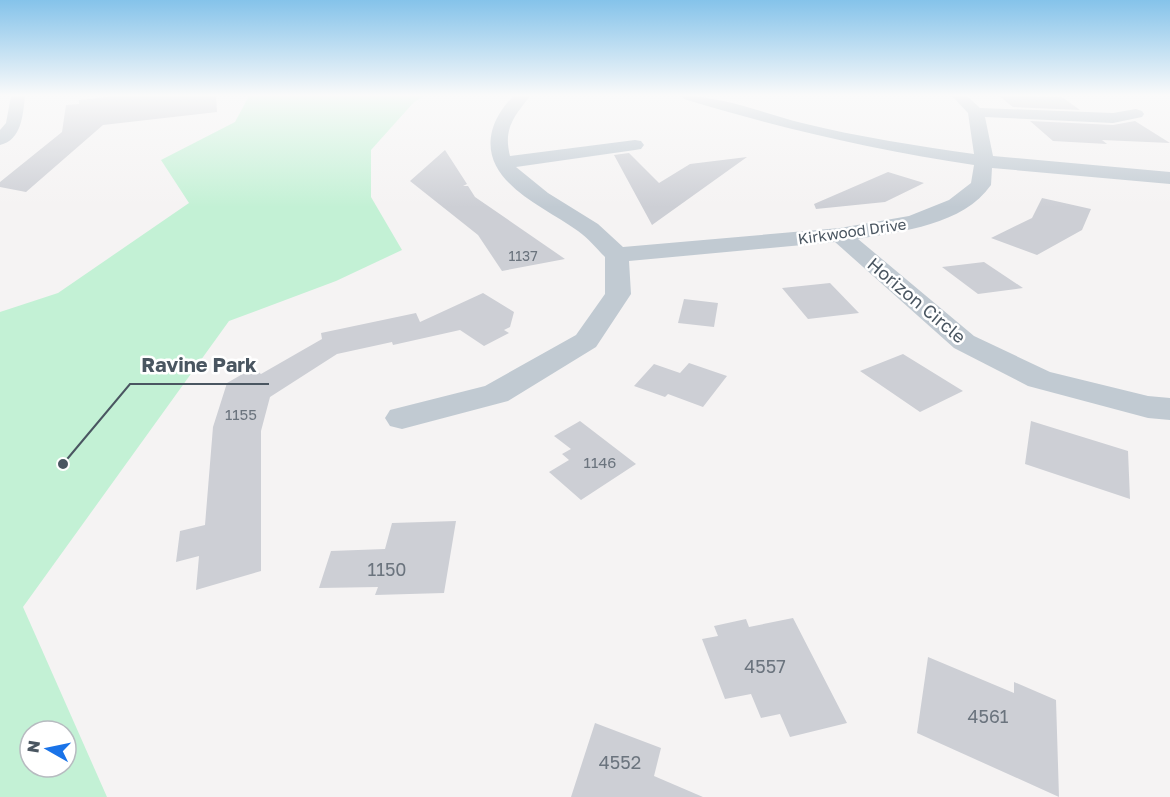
<svg xmlns="http://www.w3.org/2000/svg" width="1170" height="797" font-family="'Golos Text',sans-serif">
<style>
.green{fill:#c3f1d5;fill-rule:evenodd}
.building{fill:#cdcfd5}
.lines{fill:none;stroke-linecap:round;stroke-linejoin:round}
.minor{fill:#c1cad2;fill-rule:evenodd}
.labels{text-anchor:middle;dominant-baseline:central;stroke-width:5;stroke-linejoin:round;paint-order:stroke}
.far-number-label{font-size:14px;fill:#6b747e}
.far-street-label{font-size:15px;fill:#4a5661;stroke:#fff}
.number-label{font-size:15px;fill:#6b747e}
.street-label{font-size:18px;fill:#4a5661;stroke:#fff}
.near-number-label{font-size:18px;fill:#6b747e}
.leader{fill:none;stroke:#4a5661;stroke-width:2}
.callout-dot{fill:#4a5661;stroke:#fff;stroke-width:2}
.callout-label{font-size:20px;text-anchor:middle;font-weight:bold;fill:#4a5661;stroke:#fff;stroke-width:5;stroke-linejoin:round;paint-order:stroke}
</style>
<rect width="100%" height="100%" fill="#f5f3f3"/>
<path class="green" d="M249,96h175l-10,6 -43,48v47l31,53 -66,31 -107,40 -206,286 84,190h-107v-485l58,-19 131,-90 -28,-43 74,-38zM30,731h36v36h-36z"/>
<path class="building" d="M113,96h103l1,16 -114,13 -77,67 -26,-5v-5l62,-50 4,-27 13,-1v-4z
M999,96l63,1 18,13 -67,-3z
M1030,121l83,4 22,-4 35,22 -68,-3 5,4 -54,-3z
M445,150l22,34 -4,2h5l7,11 90,62 -63,12 -24,-36 -68,-54z
M629,153l30,30 31,-19 57,-7 -95,68 -38,-70z
M888,172l36,11 -39,19 -69,7 -2,-5z
M1042,198l49,11 -9,21 -45,25 -46,-17 41,-20z
M984,262l39,26 -45,6 -36,-27z
M830,283l29,30 -51,6 -26,-31z
M483,293l31,19 -4,15 -6,3 5,3 -25,13 -24,-16 -67,15 -1,-3 -55,12 -67,43 -9,34v140l-65,19 3,-34 -23,6 4,-31 25,-6 8,-98 14,-44 26,-15 8,6 61,-35 -1,-6 95,-20 4,9z
M684,299l34,4 -4,24 -36,-4z
M903,354l60,37 -43,21 -60,-41z
M689,363l38,13 -24,31 -35,-13 -3,3 -31,-11 20,-22 26,9z
M580,421l56,43 -55,36 -32,-28 20,-12 -7,-6 9,-5 -17,-13z
M1031,421l97,30 2,48 -105,-35z
M456,521l-12,72 -69,2 3,-8 -59,1 12,-37 54,-2 7,-26z
M793,618l54,105 -57,14 -10,-23 -19,4 -10,-24 -26,5 -23,-60 16,-3 -4,-10 32,-7 3,8z
M928,657l86,36v-11l42,18 3,97 -142,-64z
M595,723l66,25 -7,28 49,21h-132z"/>
<g class="lines">
<path class="minor" d="M11,96h14c-2,18 -3,44 -25,49v-15l6,-7z
M514,96h16c-16,21 -27,32 -20,60l125,-16 6,1 3,4 -3,4 -6,1 -119,17 32,26 50,31 25,23 217,-19 69,-12 40,-16 22,-17 3,-18c-99,-15 -195,-37 -290,-66l-2,-3c40,0 81,17 120,27 57,14 115,23 172,31l-6,-41 -16,-17h15l13,12 133,5 23,-4 6,2 2,3 -2,3 -29,6 -128,-6 8,39 177,16v12l-178,-16 -1,17c-28,40 -89,46 -133,54l116,97 76,36 98,24 22,2v22l-22,-2 -120,-32 -74,-38 -119,-106 -206,19 2,33 -35,53 -88,54 -106,28 -12,-3 -5,-8 5,-8 95,-24 91,-51 29,-41v-37c-9,-9 -17,-19 -27,-26 -35,-25 -98,-49 -86,-100 4,-14 12,-26 22,-35z"/>
</g>
<linearGradient id="sky" x2="0" y2="1"><stop stop-color="#85c3ea"/><stop offset="0.46" stop-color="#fafafa"/><stop offset="1" stop-color="#fafafa" stop-opacity="0"/></linearGradient>
<rect width="1170" height="207" fill="url(#sky)"/>
<g class="labels">
<g class="far-number-label">
<text x="523" y="255">1137</text>
</g>
<g class="far-street-label">
<text transform="translate(852 231) rotate(-8)">Kirkwood Drive</text>
</g>
<g class="number-label">
<text x="241" y="414">1155</text>
<text x="600" y="462">1146</text>
</g>
<g class="street-label">
<text transform="translate(917 300) rotate(40)">Horizon Circle</text>
</g>
<g class="near-number-label">
<text x="387" y="569">1150</text>
<text x="765" y="666">4557</text>
<text x="988" y="716">4561</text>
<text x="620" y="762">4552</text>
</g>
</g>
<path class="leader" d="M63 464L130 384H269"/>
<circle class="callout-dot" cx="63" cy="464" r="6"/>
<g class="callout-label">
<text x="199" y="372">Ravine Park</text>
</g>
<g transform="translate(48 749) rotate(279)"><circle r="28" fill="#ffffff" stroke="#b7bbc0" stroke-width="1.5"/>
<path d="M0-4.5L10 22L0 15L-10 22Z" fill="#1a73e8"/>
<text y="-9" font-size="16" font-weight="bold" text-anchor="middle" fill="#4a5661">N</text>
</g>
</svg>
